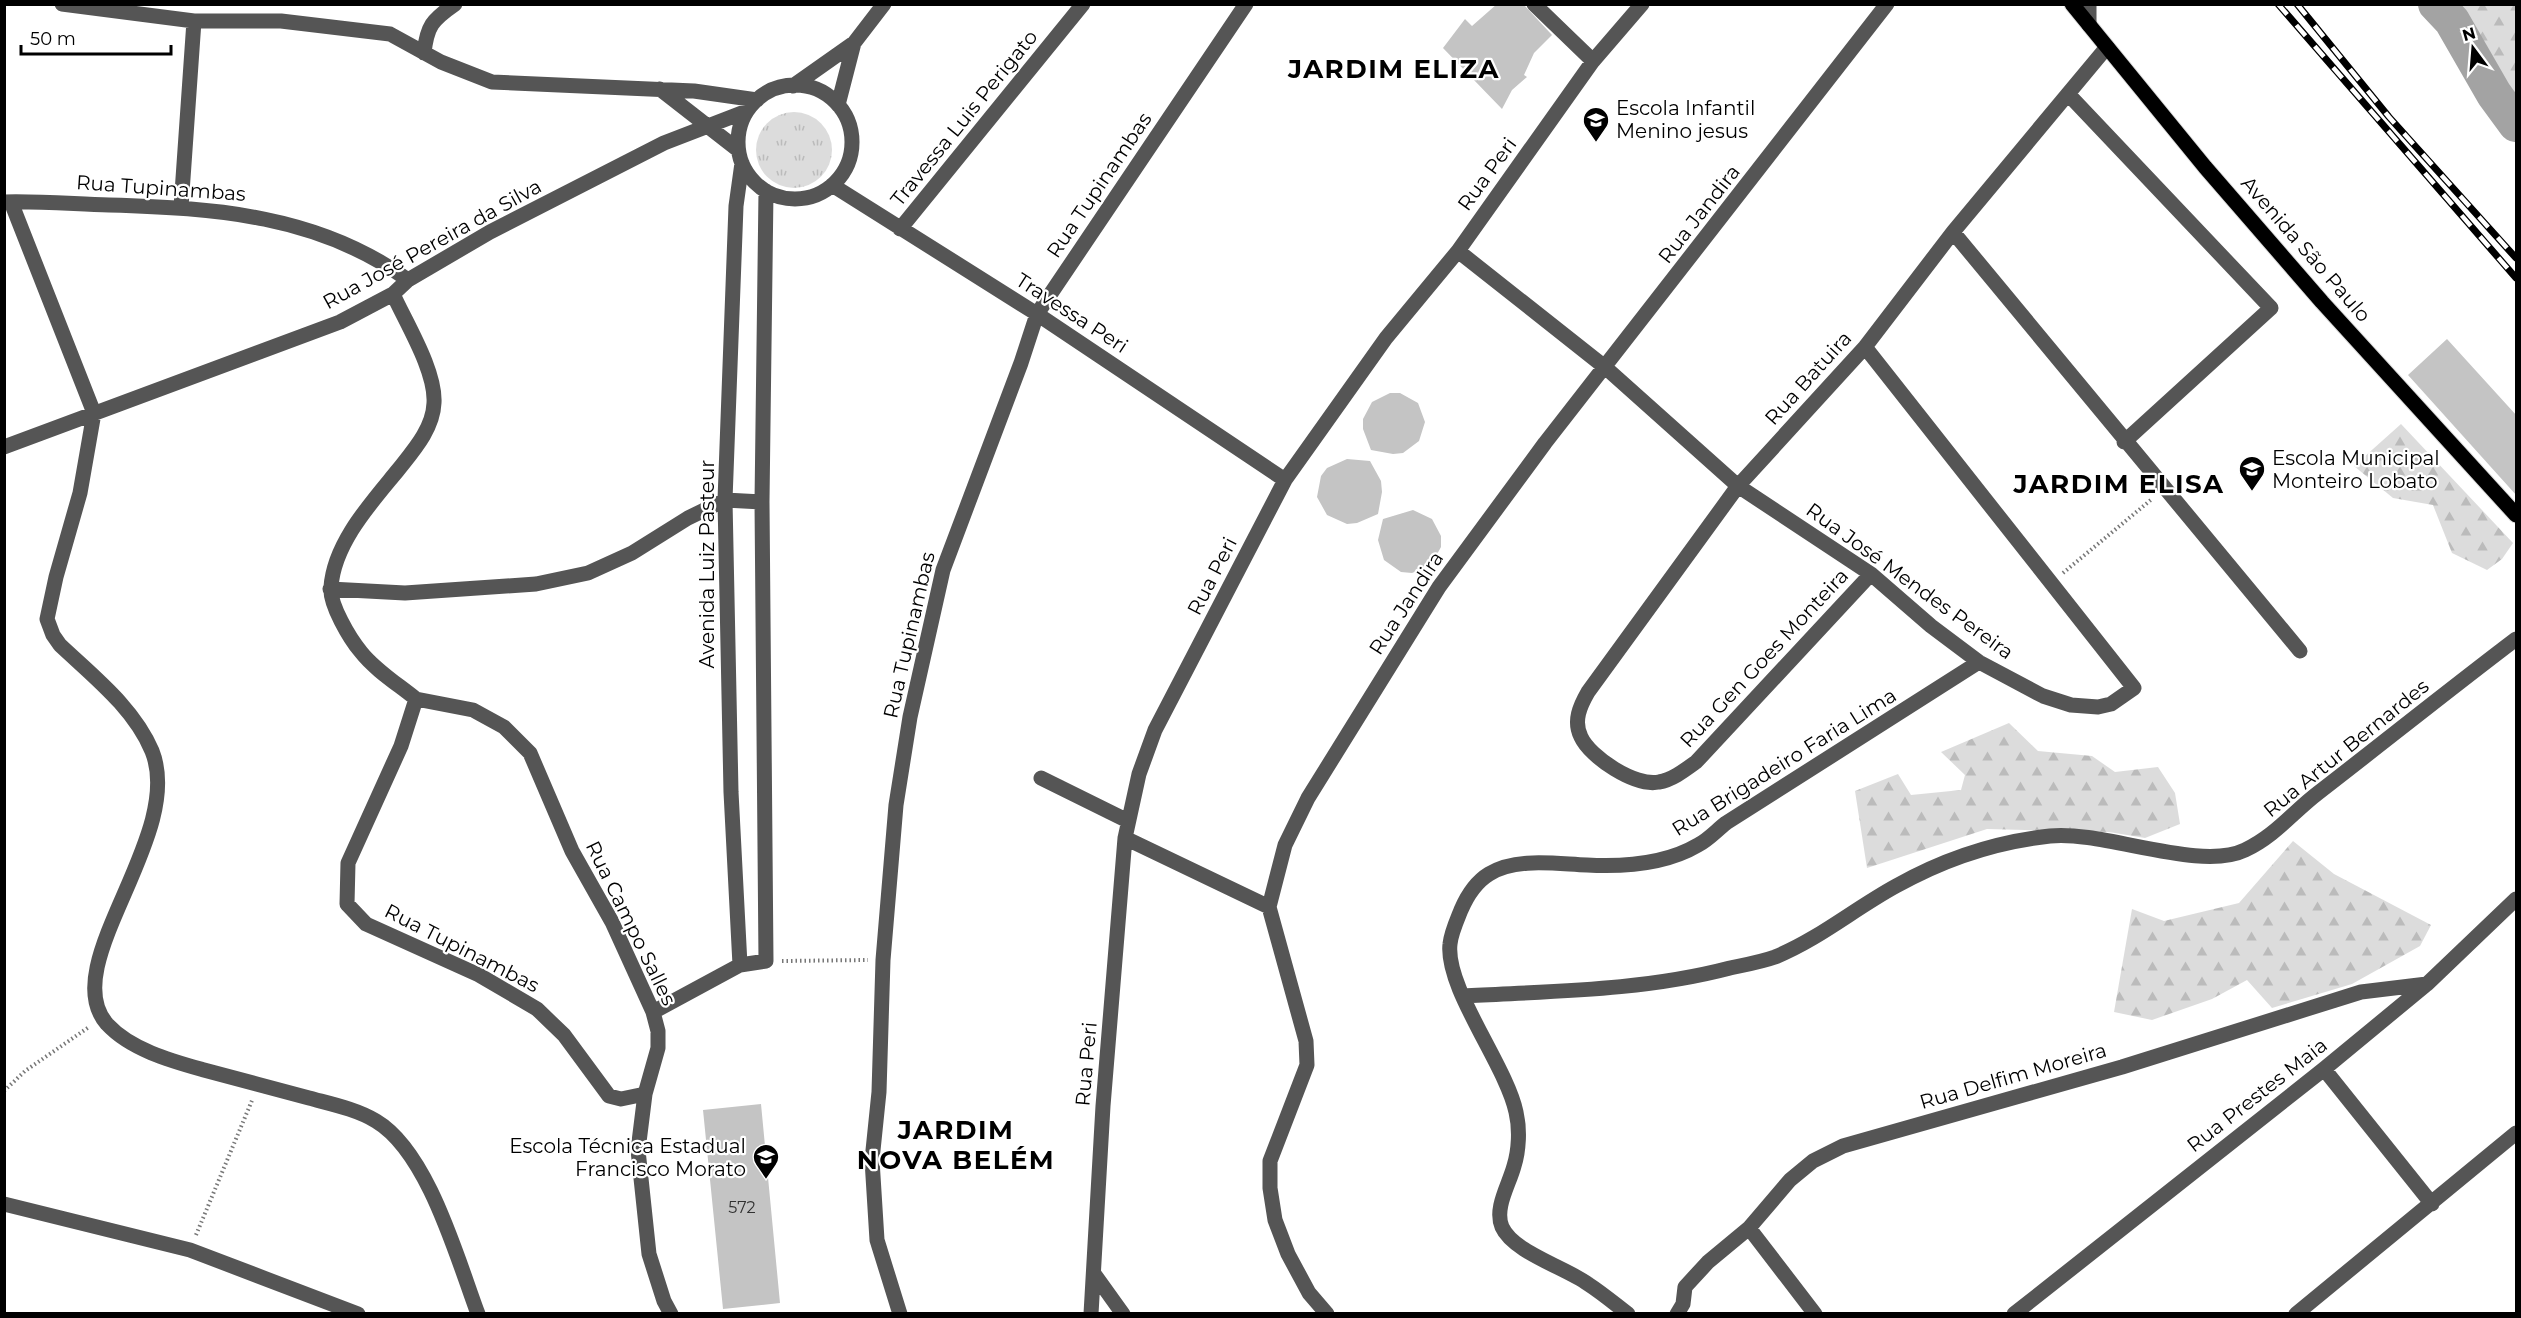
<svg xmlns="http://www.w3.org/2000/svg" width="2521" height="1318" font-family="Montserrat,sans-serif">
<style>
.forest{fill:url(#forest-firs)}
.park{fill:url(#park-tufts)}
.lines{fill:none;stroke-linecap:round;stroke-linejoin:round}
.river{stroke:#a3a3a3;stroke-width:36}
.building{fill:#c4c4c4}
.major-casing{stroke:#dbdbdb;stroke-width:17}
.path{stroke:#777;stroke-width:4;stroke-dasharray:1.5 3;stroke-linecap:butt}
.minor{stroke:#555;stroke-width:15}
.major{stroke:#000;stroke-width:15}
.rail-casing{stroke:#000;stroke-width:7}
.rail{stroke:#fff;stroke-width:4.5;stroke-dasharray:14;stroke-linecap:butt}
.labels{text-anchor:middle;dominant-baseline:central;stroke-width:4.5;stroke-linejoin:round;paint-order:stroke}
.number-label{font-size:16px;fill:#313131}
.poi-label{font-size:20px;fill:#000;stroke:#fff;text-anchor:start}
.street-label{font-size:20px;fill:#000;stroke:#fff}
.district-label{font-size:26px;font-weight:bold;letter-spacing:1.5px;fill:#000;stroke:#fff}
</style>
<defs>
<pattern id="forest-firs" width="22" height="20" patternUnits="userSpaceOnUse" patternTransform="scale(1.5)"><rect width="22" height="20" fill="#dcdcdc"/><path d="M5 1l3.5 6h-7zM16 11l3.5 6h-7z" fill="#bbb"/></pattern>
<pattern id="park-tufts" width="24" height="20" patternUnits="userSpaceOnUse" patternTransform="scale(1.5)"><rect width="24" height="20" fill="#dcdcdc"/><path d="M3 7l-1-3M5 7V3M7 7l1-3M15 17l-1-3M17 17v-4M19 17l1-3" fill="none" stroke="#bbb"/></pattern>
</defs>
<rect width="100%" height="100%" fill="#fff"/>
<path class="forest" d="M2450,5h66v103z
M2401,424l112,119 -11,16 -15,11 -35,-17 -19,-48 -40,-7 -39,-32z
M2009,723l29,28 54,5 23,16 43,-5 17,26 5,31 -35,14 -36,-6 -122,-3 -120,39 -12,-77 43,-17 13,21 50,-5 4,-15 -24,-23z
M2293,841l41,33 97,51 -11,21 -68,38 -80,24 -25,-28 -35,19 -60,21 -38,-8 18,-103 32,12 75,-18z"/>
<path class="park" d="M756 150a38 38 0 1 1 76 0a38 38 0 1 1-76 0Z"/>
<g class="lines">
<path class="river" d="M2436,4l16,17 42,73 22,30"/>
</g>
<path class="building" d="M1497,4h26l29,31 -18,18 -10,22 3,2 -15,13 -10,19 -59,-61 22,-29 7,7z
M2447,339l70,77v80l-109,-121z
M1390,393h10l18,10 7,19 -6,19 -16,12 -10,1 -22,-4 -8,-21v-10l9,-17z
M1347,459l23,2 11,20 1,11 -4,22 -21,9 -10,1 -20,-9 -10,-18 4,-21 6,-8z
M1413,510l19,9 9,17v11l-10,18 -19,8 -11,-1 -17,-12 -6,-20 5,-21z
M761,1104l19,199 -57,6 -20,-199z"/>
<g class="lines">
<g class="major-casing">
<path id="major" d="M2072,4l133,163 117,135 194,213"/>
</g>
<path class="path" d="M2063,573l89,-74
M782,961l86,-1
M4,1091l21,-20 64,-44
M196,1235l57,-137"/>
<path class="minor" d="M62,4l132,17h87l109,13 51,28 51,20 202,9 63,9
M1534,4l59,57
M2089,4v21
M424,53c3,-27 8,-33 31,-49
M738 142a57 57 0 1 1 114 0a57 57 0 1 1-114 0Z
M793,86l61,-43 30,-39
M660,89l77,60
M2069,95l202,213 -147,134
M838,105l16,-62
M832,185l205,129 248,166
M4,202c35,-1 70,2 105,3 106,3 210,10 299,75
M11,202l83,211 -14,80 -24,84 -9,42 6,16 7,10c34,32 74,63 92,106 34,85 -97,214 -45,273 24,26 65,37 97,46 35,9 70,19 105,28 22,6 47,11 67,23 52,31 81,137 102,193
M181,207l13,-186
M900,229l183,-225
M1953,232l347,419
M1458,251l148,117 132,118 133,88 60,52 48,36 64,34 28,9 27,2 13,-3 23,-16 -269,-341
M393,294c13,29 43,77 41,109 -1,26 -21,48 -36,67 -27,33 -64,73 -67,117 -2,17 19,52 30,65 14,18 38,33 55,47
M4,447l336,-125 53,-28 15,-14 82,-48 174,-89 83,-32
M1871,574l-175,188c-11,8 -24,18 -37,20 -24,5 -69,-25 -78,-45 -8,-16 -1,-31 7,-45l150,-206 127,-139 88,-115 154,-185
M330,589l75,4 131,-9 52,-11 44,-20 56,-35 37,-18 37,2
M416,699l57,11 31,17 26,26 42,98 40,71 41,90 5,19v17l-13,46 -7,56 11,104 15,47 7,13
M416,699l-15,47 -53,117 -1,41 19,20 113,51 58,34 27,26 45,61 12,3 24,-5
M1041,778l87,43
M1125,838l144,69
M740,965l-9,-173 -6,-292 11,-294 6,-43
M1463,996c90,-5 179,-5 267,-28 14,-3 31,-6 45,-11 44,-18 79,-48 121,-71 48,-27 98,-44 154,-50 52,-6 150,36 195,14 30,-14 48,-38 73,-57 66,-51 132,-104 198,-154
M653,1012l87,-47 26,-4 -4,-459 4,-311
M2324,1069l108,135
M4,1204l186,46 168,64
M1749,1228l66,86
M1095,1275l28,39
M900,1314l-23,-74 -5,-80 7,-68 4,-132 13,-155 14,-88 33,-147 78,-207 16,-49 209,-310
M1091,1314l12,-208 22,-268 14,-64 16,-44 130,-250 101,-142 72,-87 135,-190 49,-57
M1327,1314l-18,-21 -21,-39 -13,-34 -5,-32v-27l37,-96 -1,-24 -37,-134 16,-62 23,-47 131,-211 106,-144 342,-439
M1628,1314c-13,-10 -26,-21 -40,-30 -22,-16 -75,-32 -86,-57 -8,-19 7,-42 12,-61 5,-16 6,-37 2,-54 -10,-47 -71,-124 -66,-168 1,-11 7,-24 11,-34 6,-14 15,-28 28,-36 27,-17 68,-10 98,-9 37,2 79,-1 111,-20 10,-5 19,-15 28,-22l253,-161
M1677,1314l6,-10 2,-17 23,-25 41,-34 41,-48 23,-19 30,-15 279,-79 239,-75 66,-8
M2014,1314l310,-245 103,-85 89,-85
M2296,1314l220,-181"/>
<use href="#major" class="major"/>
<g class="rail-casing">
<path id="rail" d="M2278,4l238,274
M2297,4l92,113 127,141"/>
</g>
<use href="#rail" class="rail"/>
</g>
<defs>
<g id="school-pin" transform="scale(1.35)"><path d="M0 17L-7.5 6A9.5 9.5 0 1 1 7.5 6Z" fill="#000" stroke="#fff"/><path d="M0-5L7-2L0 1L-7-2ZM-4 1L0 2.5L4 1V4Q0 6-4 4Z" fill="#fff"/></g>
<g id="university-pin" transform="scale(1.35)"><path d="M0 17L-7.5 6A9.5 9.5 0 1 1 7.5 6Z" fill="#000" stroke="#fff"/><path d="M0-5L7-2L0 1L-7-2ZM-4 1L0 2.5L4 1V4Q0 6-4 4Z" fill="#fff"/></g>
</defs>
<g fill-rule="evenodd">
<use href="#school-pin" x="1596" y="120"/>
<use href="#school-pin" x="2252" y="469"/>
<use href="#university-pin" x="766" y="1157"/>
</g>
<g class="labels">
<g class="number-label">
<text x="742" y="1207">572</text>
</g>
<g class="poi-label">
<text x="1616" y="108">Escola Infantil<tspan x="1616" dy="23">Menino jesus</tspan></text>
<text x="2272" y="458">Escola Municipal<tspan x="2272" dy="23">Monteiro Lobato</tspan></text>
<text x="746" y="1146" text-anchor="end">Escola Técnica Estadual<tspan x="746" dy="23">Francisco Morato</tspan></text>
</g>
<g class="street-label">
<text transform="translate(964 118) rotate(-51)">Travessa Luis Perigato</text>
<text transform="translate(1487 174) rotate(-54)">Rua Peri</text>
<text transform="translate(1099 185) rotate(-56)">Rua Tupinambas</text>
<text transform="translate(161 188) rotate(4)">Rua Tupinambas</text>
<text transform="translate(1699 214) rotate(-52)">Rua Jandira</text>
<text transform="translate(432 244) rotate(-29)">Rua José Pereira da Silva</text>
<text transform="translate(2306 249) rotate(49)">Avenida São Paulo</text>
<text transform="translate(1072 313) rotate(33)">Travessa Peri</text>
<text transform="translate(1808 378) rotate(-48)">Rua Batuira</text>
<text transform="translate(707 564) rotate(-90)">Avenida Luiz Pasteur</text>
<text transform="translate(1212 576) rotate(-63)">Rua Peri</text>
<text transform="translate(1910 581) rotate(36)">Rua José Mendes Pereira</text>
<text transform="translate(1406 603) rotate(-57)">Rua Jandira</text>
<text transform="translate(909 635) rotate(-77)">Rua Tupinambas</text>
<text transform="translate(1764 658) rotate(-47)">Rua Gen Goes Monteira</text>
<text transform="translate(2346 748) rotate(-39)">Rua Artur Bernardes</text>
<text transform="translate(1784 762) rotate(-32)">Rua Brigadeiro Faria Lima</text>
<text transform="translate(631 923) rotate(64)">Rua Campo Salles</text>
<text transform="translate(462 948) rotate(27)">Rua Tupinambas</text>
<text transform="translate(1086 1064) rotate(-85)">Rua Peri</text>
<text transform="translate(2013 1076) rotate(-16)">Rua Delfim Moreira</text>
<text transform="translate(2257 1095) rotate(-38)">Rua Prestes Maia</text>
</g>
<g class="district-label">
<text x="1394" y="69">JARDIM ELIZA</text>
<text x="2119" y="484">JARDIM ELISA</text>
<text x="956" y="1130">JARDIM<tspan x="956" dy="30">NOVA BELÉM</tspan></text>
</g>
</g>
<rect width="2521" height="1318" fill="none" stroke="#000000" stroke-width="12"/>
<g transform="translate(2473 48) rotate(344)" stroke="#ffffff" stroke-width="4.5" paint-order="stroke">
<path d="M0-4.5L10 22L0 15L-10 22Z" fill="#000000"/>
<text y="-9" font-size="16" font-weight="bold" text-anchor="middle" fill="#000000">N</text>
</g>
<path d="M21 45v9h150v-9" fill="none" stroke="#000000" stroke-width="3"/>
<text x="30" y="45" font-size="18" fill="#000000" stroke="#ffffff" stroke-width="4.5" paint-order="stroke">50 m</text>
</svg>
